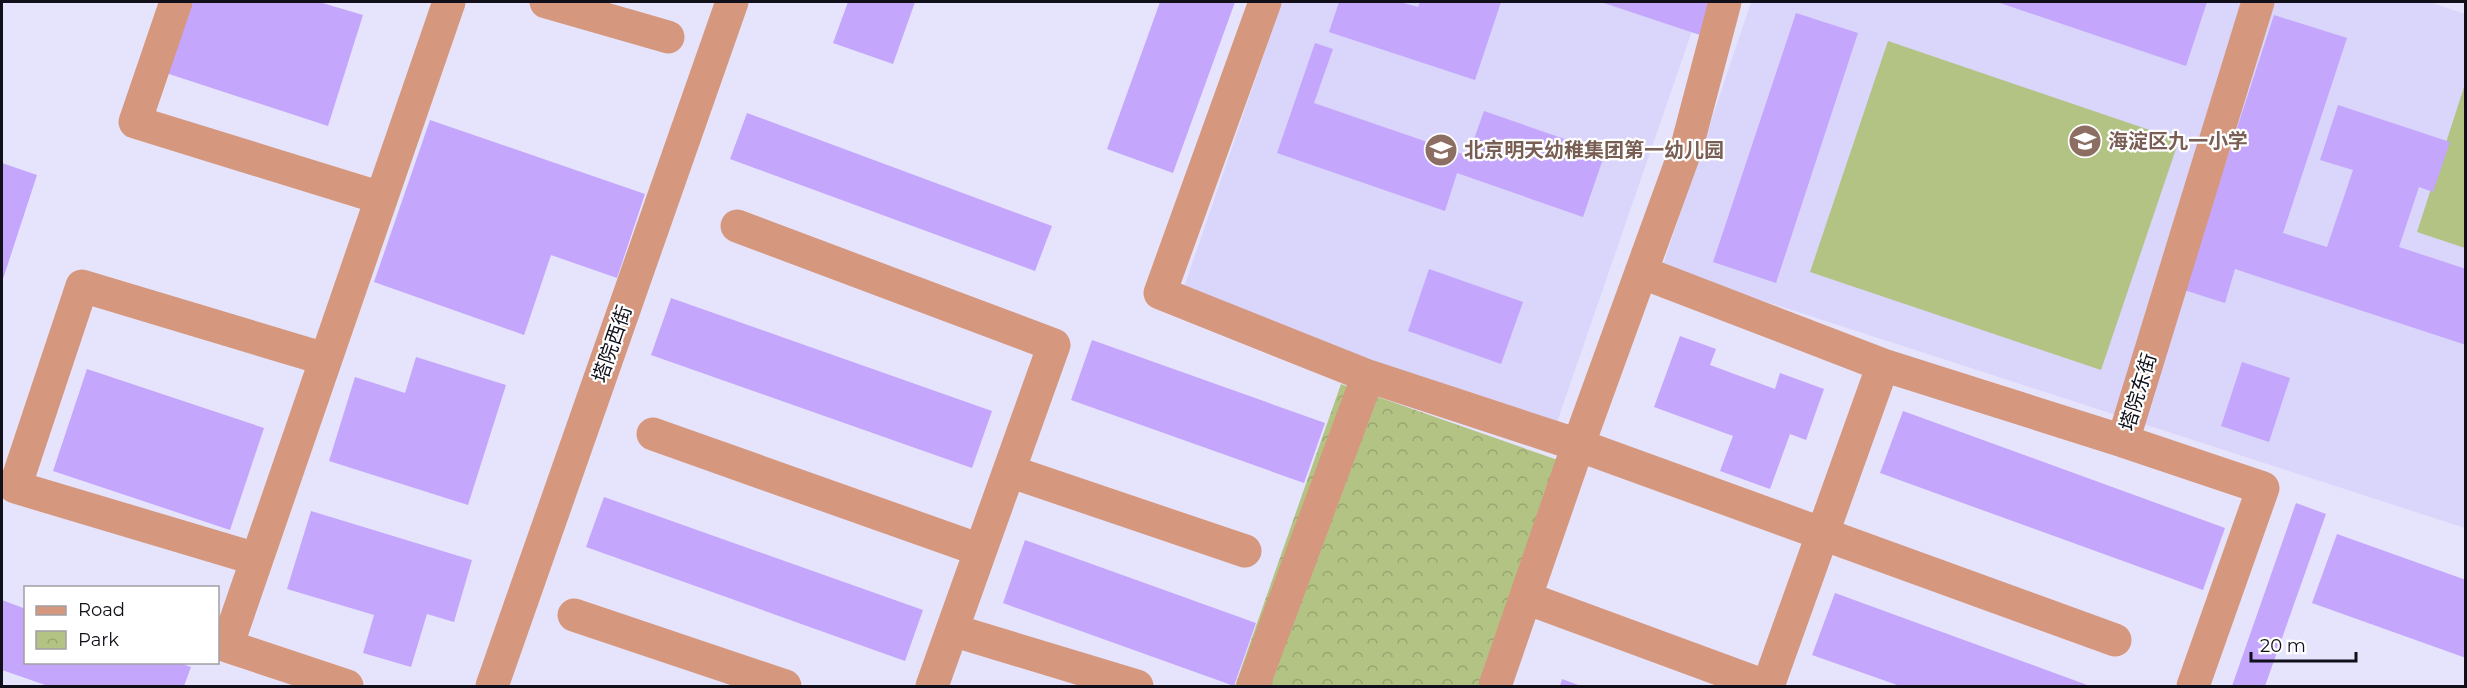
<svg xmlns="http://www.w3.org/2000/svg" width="2467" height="688" font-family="Montserrat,'Noto Sans SC',sans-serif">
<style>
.built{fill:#d9d5fb}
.grass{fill:#b3c384}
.park{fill:url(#park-crowns)}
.building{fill:#c4a6fc}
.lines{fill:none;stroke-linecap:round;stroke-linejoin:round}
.street{stroke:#d5987f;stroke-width:33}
.labels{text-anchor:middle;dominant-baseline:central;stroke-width:4.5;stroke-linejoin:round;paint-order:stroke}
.education-label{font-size:20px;font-weight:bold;fill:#785e54;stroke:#fff;text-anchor:start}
.street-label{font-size:20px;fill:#110f19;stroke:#fff}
</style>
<defs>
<pattern id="park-crowns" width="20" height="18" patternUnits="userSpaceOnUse" patternTransform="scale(1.5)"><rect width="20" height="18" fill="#b3c384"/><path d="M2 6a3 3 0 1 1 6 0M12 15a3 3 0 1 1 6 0" fill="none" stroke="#99a671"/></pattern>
</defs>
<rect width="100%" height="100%" fill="#e6e4fc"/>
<path class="built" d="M1282,2h420l-147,426 -375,-129z
M1751,2h678l36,12v514l-803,-260z"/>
<path class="grass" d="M1888,41l291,99 -78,230 -291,-98z
M2465,84v164l-48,-16z"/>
<path class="park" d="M1341,384l234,82 -79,220h-261z"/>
<path class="building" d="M189,2h130l44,13 -35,111 -162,-53z
M848,2h67l-22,62 -60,-21z
M1160,2h75l-62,171 -66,-24z
M1339,2h61l18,5 2,-5h81l-26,78 -146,-48z
M1601,2h114l-12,34z
M1997,2h210l-21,64z
M1796,13l62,20 -82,250 -63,-21z
M2274,15l73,23 -64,195 44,14 26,-77 -33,-10 18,-55 112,37 -17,50 -14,-5 -20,60 67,22v76l-231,-76 -10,34 -41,-13z
M1315,43l18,6 -19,54 154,53 16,-45 121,42 -22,64 -126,-44 -12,38 -168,-58z
M747,113l305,113 -17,45 -305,-112z
M430,120l215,74 -28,84 -66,-23 -27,80 -150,-53z
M2,163l35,12 -35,107z
M1429,269l94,33 -22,62 -93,-33z
M671,298l321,113 -20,57 -321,-113z
M1680,336l36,13 -6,16 65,24 5,-16 44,16 -18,51 -16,-6 -20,55 -50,-18 13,-35 -79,-29z
M1092,340l233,83 -21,60 -233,-83z
M416,357l90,28 -38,120 -139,-44 26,-84 50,16z
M2242,362l48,16 -21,64 -48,-16z
M87,369l177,59 -34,102 -177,-59z
M1903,411l322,117 -22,62 -323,-117z
M604,497l319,113 -18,51 -319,-114z
M2296,503l30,11 -61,172h-33z
M311,511l161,49 -18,62 -27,-8 -16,53 -48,-14 11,-38 -87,-26z
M2337,534l129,46v78l-154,-55z
M1025,540l231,83 -22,63 -231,-83z
M1835,593l255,93h-190l-88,-31z
M2,600l24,9v53h151l14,5 -7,19h-136l-46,-16z
M1562,679l19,7h-21z"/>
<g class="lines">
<path class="street" d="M176,2l-41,120 246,76
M546,2l122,35
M1265,2l-105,291 208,83
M737,226l317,119 -122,341
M1641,272l242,93
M653,434l327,116
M1009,471l236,80
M256,559l-241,-72 67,-201 243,73
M1526,598l239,88
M574,615l211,71
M952,630l185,56
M347,686l-120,-40 222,-644
M492,686l240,-684
M1253,686l115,-310 210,69 537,195
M1495,686l80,-232 112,-308 38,-144
M1768,686l115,-321 240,76
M2193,686l70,-198 -140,-47 135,-439"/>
</g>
<defs>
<g id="school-disc" transform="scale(1.725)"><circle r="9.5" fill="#8d6e63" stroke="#fff"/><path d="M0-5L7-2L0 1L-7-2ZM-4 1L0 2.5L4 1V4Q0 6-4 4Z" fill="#fff"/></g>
</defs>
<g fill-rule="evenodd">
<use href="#school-disc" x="2085" y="141"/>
<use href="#school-disc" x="1441" y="150"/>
</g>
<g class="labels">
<g class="education-label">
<text x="2108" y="141">海淀区九一小学</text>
<text x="1464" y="150">北京明天幼稚集团第一幼儿园</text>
</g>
<g class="street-label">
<text transform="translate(612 344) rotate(-71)">塔院西街</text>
<text transform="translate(2138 392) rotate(-73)">塔院东街</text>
</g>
</g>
<rect width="2467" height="688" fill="none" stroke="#110f19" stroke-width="6"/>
<rect x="24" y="586" width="195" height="78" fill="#ffffff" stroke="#a09fa3" stroke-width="1.5"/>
<rect x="36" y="606" width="30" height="9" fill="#d5987f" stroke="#a09fa3" stroke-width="1.5"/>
<text x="78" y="616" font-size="18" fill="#110f19">Road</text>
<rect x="36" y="631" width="30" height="18" fill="url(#park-crowns)" stroke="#a09fa3" stroke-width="1.5"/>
<text x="78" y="646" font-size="18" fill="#110f19">Park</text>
<path d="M2251 652v9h105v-9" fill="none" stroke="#110f19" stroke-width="3"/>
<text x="2260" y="652" font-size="18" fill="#110f19" stroke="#ffffff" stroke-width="4.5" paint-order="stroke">20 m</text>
</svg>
